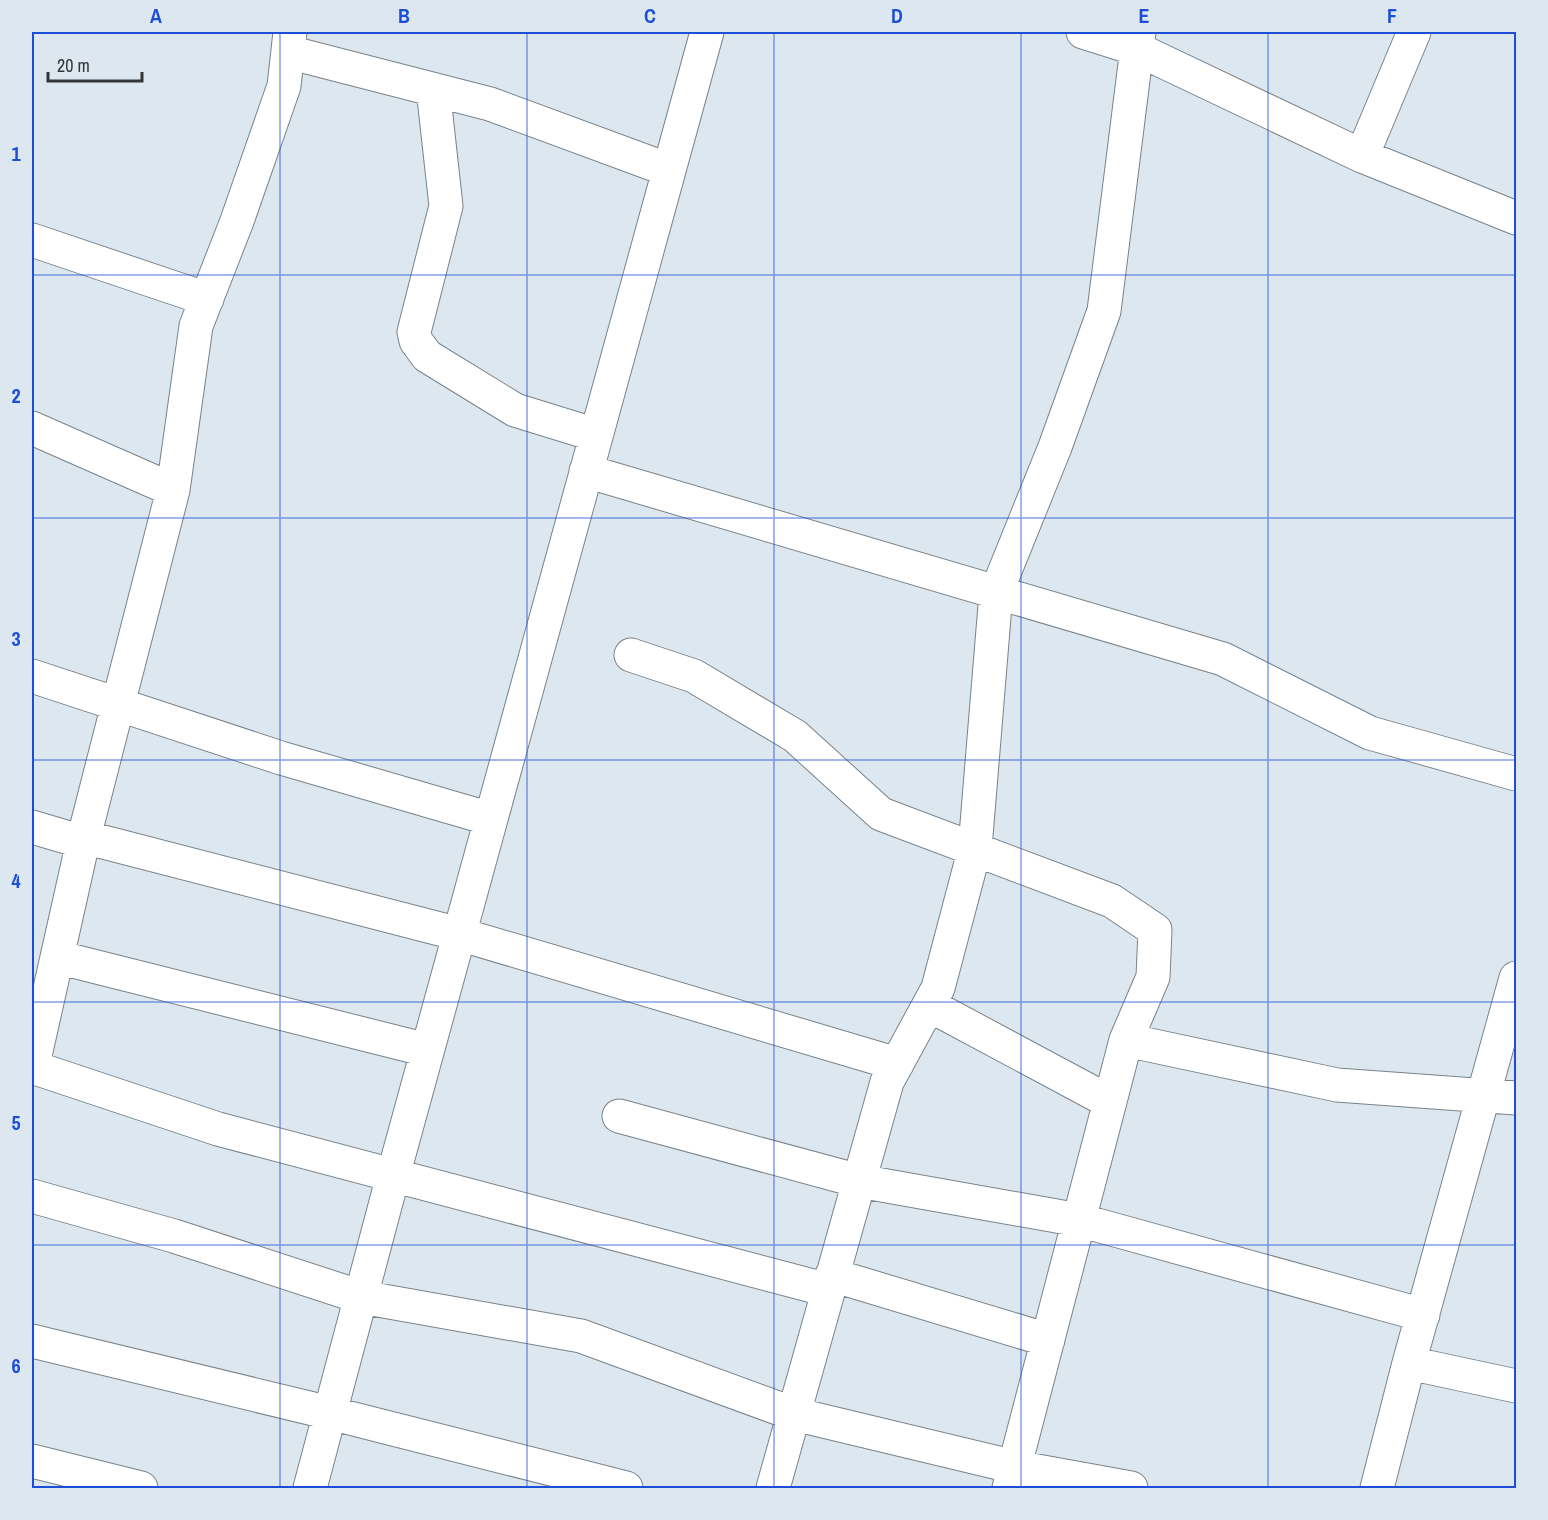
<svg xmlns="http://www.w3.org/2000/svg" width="1548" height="1520" font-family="'Archivo Narrow',sans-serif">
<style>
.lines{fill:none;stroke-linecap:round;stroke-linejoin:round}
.minor-casing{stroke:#79838a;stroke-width:35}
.minor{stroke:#fff;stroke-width:33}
.grid{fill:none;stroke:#1d4ed8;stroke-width:1.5;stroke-opacity:0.55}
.neatline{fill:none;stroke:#1d4ed8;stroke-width:2}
.grid-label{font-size:20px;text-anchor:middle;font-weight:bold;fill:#1d4ed8}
</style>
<rect width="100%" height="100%" fill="#dde7f0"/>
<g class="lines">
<g class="minor-casing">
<path id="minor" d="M1083,32l54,17 225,107 154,62
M288,52l202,52 179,66
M433,89l13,117 -32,126 2,9 11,15 88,54 81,25
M1362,156l52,-124
M32,240l175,59
M32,428l141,62
M586,471l637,188 147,74 146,41
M631,655l63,21 101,60 86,78 231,87 43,29 -2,47 -27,63 -117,448
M32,676l249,82 210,61
M32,827l51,15
M84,837l375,97 438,130
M57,957l370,93
M929,1005l181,97
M1126,1040l211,45 179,13
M32,1067l186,62 610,161
M32,1069l52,-232 89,-347 23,-164 41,-105 47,-135 6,-54
M619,1116l240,65 220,39 344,95
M32,1196l142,40 187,61 220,39 213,78 221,53 116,21
M832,1275l216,65
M32,1341l298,72 296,75
M1409,1363l107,23
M32,1461l109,27
M310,1488l83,-312 314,-1144
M773,1488l114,-406 51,-94 37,-140 21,-255 59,-146 49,-136 35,-279
M1377,1488l32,-125 107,-385"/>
</g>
<use href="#minor" class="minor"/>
</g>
<path class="grid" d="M280,32v1456M527,32v1456M774,32v1456M1021,32v1456M1268,32v1456M32,275h1484M32,518h1484M32,760h1484M32,1002h1484M32,1245h1484"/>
<rect width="1548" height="1520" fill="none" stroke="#dde7f0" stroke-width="66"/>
<path d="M48 72v9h94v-9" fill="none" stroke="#323639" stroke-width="3"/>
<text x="57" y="72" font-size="18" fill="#323639" stroke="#dde7f0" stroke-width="4.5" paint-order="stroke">20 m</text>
<rect x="33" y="33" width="1482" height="1454" class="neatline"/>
<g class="grid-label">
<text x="156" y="23">A</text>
<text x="404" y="23">B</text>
<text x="650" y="23">C</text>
<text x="897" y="23">D</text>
<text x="1144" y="23">E</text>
<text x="1392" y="23">F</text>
<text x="16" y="161">1</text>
<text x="16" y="403">2</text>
<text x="16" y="646">3</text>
<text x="16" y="888">4</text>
<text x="16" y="1130">5</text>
<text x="16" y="1373">6</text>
</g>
</svg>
